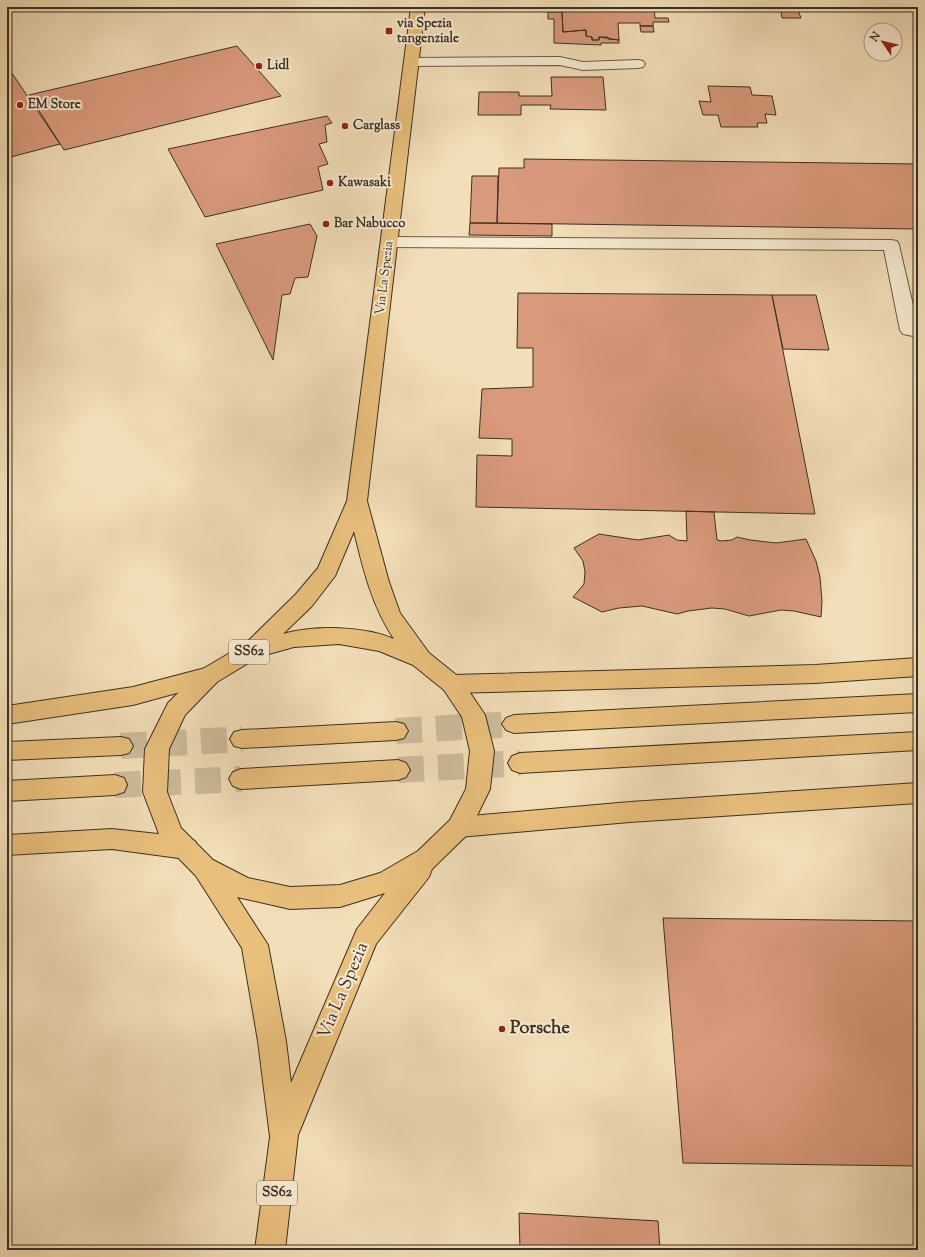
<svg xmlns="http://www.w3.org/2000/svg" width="925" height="1257" font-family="'Sorts Mill Goudy',serif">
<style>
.building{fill:#d99a7c;stroke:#3a3125}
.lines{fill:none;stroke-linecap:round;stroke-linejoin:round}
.highway-tunnel{stroke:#cdbb9b;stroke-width:26;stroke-dasharray:26 14;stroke-linecap:butt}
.minor-casing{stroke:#685c4a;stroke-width:2}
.major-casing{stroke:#3a3125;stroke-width:2}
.highway-casing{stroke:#3a3125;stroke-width:2}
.minor{fill:#f7ead1;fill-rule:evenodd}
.major{fill:#e9bf7c;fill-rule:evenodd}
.highway{fill:#e9bf7c;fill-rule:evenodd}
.poi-dot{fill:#8f2418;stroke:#f7ead1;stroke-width:1.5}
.labels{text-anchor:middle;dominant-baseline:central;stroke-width:4;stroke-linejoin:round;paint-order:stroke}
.far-poi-label{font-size:13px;font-weight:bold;fill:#3a3125;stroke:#f7ead1;text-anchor:start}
.far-street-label{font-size:13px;fill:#3a3125;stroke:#f7ead1}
.shield{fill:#f7ead1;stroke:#736859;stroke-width:1}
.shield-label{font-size:14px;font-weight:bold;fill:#3a3125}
.near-street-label{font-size:18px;fill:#3a3125;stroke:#f7ead1}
.near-poi-label{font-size:18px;font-weight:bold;fill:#3a3125;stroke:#f7ead1;text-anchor:start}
</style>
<rect width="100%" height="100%" fill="#f2deb8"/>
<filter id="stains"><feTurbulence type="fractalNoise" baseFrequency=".005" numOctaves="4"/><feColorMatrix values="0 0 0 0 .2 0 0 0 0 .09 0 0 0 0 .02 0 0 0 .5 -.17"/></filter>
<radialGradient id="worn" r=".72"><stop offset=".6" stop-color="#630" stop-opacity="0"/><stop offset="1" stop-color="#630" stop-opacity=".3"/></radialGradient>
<path class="building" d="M557,7l97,1 1,10h13l1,4h-16v4h-13v-3h-22l1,17 -20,-3v3h-7v-3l-6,-1v-6l-23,2 -1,-20h-5z
M780,8h17l4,10h-19z
M548,12h14l1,20 23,-2v6l6,1v3h7v-3h9v2l11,1v3h-18v2l-47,-2v-24h-6z
M640,26h13l1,6h-13z
M237,46l44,50 -217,54 -35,-55z
M7,66l53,78 -53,14z
M551,77h52l3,33 -56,-1 1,-4h-30v10h-43l1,-23h40v4h33z
M708,86l42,1 2,8 20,1 4,19 -11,-1 2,9h-10l1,4h-37l-3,-12h-15l-4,-14 12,1z
M327,116l5,7 -7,2 2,17 -8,2 9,20 -10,3 5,23 -118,27 -37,-68z
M524,159l394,5v65l-421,-6 2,-55h25z
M472,176h26l-1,47h-27z
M470,223l82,1v12l-83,-1z
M310,224l7,12 -9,41 -13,1 -5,16 -8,1 -9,65 -57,-116z
M518,293l254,2 43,219 -339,-7 1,-52 35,1v-17l-33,-1 3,-49 51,-2v-39h-16z
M772,295h44l13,55 -46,-1z
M686,511l28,1 3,28 5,1 10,-1 5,-3 13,3 26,3 30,-4 10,22 4,16 2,24 -1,16 -27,-6 -13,-1 -32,6 -24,-7 -13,-1 -24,3 -11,3 -35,-8 -23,2 -17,4 -29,-15 11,-13 1,-12 -2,-11 -9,-13 25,-14 39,6 31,-5 8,5 10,1z
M663,918l255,3v245l-235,-3z
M519,1213l139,8 2,29h-140z"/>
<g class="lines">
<path class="highway-tunnel" d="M396,731l118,-7
M121,746l121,-7
M398,770l122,-7
M115,785l126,-6"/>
<g class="minor-casing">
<path id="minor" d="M560,57l23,5 55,-2 5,1 2,3 -2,3 -5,1 -55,2 -23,-5 -149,1 -5,-1 -2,-3 2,-3 5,-1z
M389,237l502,3 6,1 2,4 19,82v10l-15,-3 -3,-4 -16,-80 -495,-3 -6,-1 -2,-4 2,-4z"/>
</g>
<g class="major-casing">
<path id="major" d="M411,7h14l-58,494 22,81 11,31 29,40 31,25 21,31 4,6 9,36 -4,38 -22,45 -36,35 -3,8 -53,67 -78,191 -13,115h-30l15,-113 -12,-96 -16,-93 -46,-72 -34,-35 -3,-7 -16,-42 2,-43 23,-46 33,-33 44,-26 51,-50 22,-26 29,-67zM354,531c9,38 18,75 40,108 -31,-13 -78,-14 -111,-5l29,-28 23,-30zM339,644l40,7 34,14 31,25 18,27 8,34 -4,38 -16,31 -32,31 -38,22 -40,12 -50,2 -42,-9 -35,-18 -32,-32 -14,-36 2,-43 16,-34 32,-33 41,-25 36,-10zM385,893l-28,36 -66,154 -5,-42 -18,-96 -31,-48 53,12 50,-2z"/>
</g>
<g class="highway-casing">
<path id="highway" d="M918,658v18l-103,7 -363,10 -8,-3 -3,-6 3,-6 8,-3 363,-10z
M209,667l8,3 3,6 -3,6 -84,23 -126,19v-18l126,-19z
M918,694v18l-404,21 -8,-3 -4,-6 4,-6 8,-3z
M396,722l8,2 4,7 -4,7 -8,2 -154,8 -8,-2 -4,-7 4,-7 8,-2z
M918,732v18l-398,23 -8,-3 -4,-7 4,-7 8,-3z
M121,737l8,2 4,7 -4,7 -8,2 -114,5v-18z
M398,760l8,3 4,7 -4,7 -8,3 -157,9 -8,-3 -4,-7 4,-7 8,-3z
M115,775l9,3 3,7 -3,7 -9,3 -108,6v-20z
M918,783v20l-288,19 -171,15 -9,-3 -3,-7 3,-7 9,-3 171,-15z
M112,829l74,8 9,4 3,7 -3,7 -9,4 -74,-10 -105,6v-20z"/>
</g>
<use href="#minor" class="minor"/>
<use href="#major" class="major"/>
<use href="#highway" class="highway"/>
</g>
<g class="poi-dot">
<rect x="385" y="27" width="8" height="8" rx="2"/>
<circle cx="259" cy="66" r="4"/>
<circle cx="20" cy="105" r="4"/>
<circle cx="345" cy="126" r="4"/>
<circle cx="330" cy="183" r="4"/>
<circle cx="326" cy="224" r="4"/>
<circle cx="502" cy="1029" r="4"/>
</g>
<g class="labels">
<g class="far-poi-label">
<text x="397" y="24">via Spezia<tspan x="397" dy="15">tangenziale</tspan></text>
<text x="267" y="66">Lidl</text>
<text x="28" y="105">EM Store</text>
<text x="353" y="126">Carglass</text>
<text x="338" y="183">Kawasaki</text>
<text x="334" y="224">Bar Nabucco</text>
</g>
<g class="far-street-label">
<text transform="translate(385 278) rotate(-83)">Via La Spezia</text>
</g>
<g class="shield">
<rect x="229" y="640" width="40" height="24" rx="3"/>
<rect x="257" y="1181" width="40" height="24" rx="3"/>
</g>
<g class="shield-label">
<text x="249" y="652">SS62</text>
<text x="277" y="1193">SS62</text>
</g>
<g class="near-street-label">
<text transform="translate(344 991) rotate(-67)">Via La Spezia</text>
</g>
<g class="near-poi-label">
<text x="510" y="1029">Porsche</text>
</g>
</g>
<rect width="925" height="1257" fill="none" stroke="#f2deb8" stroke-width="24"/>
<rect x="8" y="8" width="909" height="1241" fill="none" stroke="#3a3125" stroke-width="2"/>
<rect x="12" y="12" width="901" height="1233" fill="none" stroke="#3a3125"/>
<g transform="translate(883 42) rotate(305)"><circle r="19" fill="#f7ead1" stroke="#aba08c"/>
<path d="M0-3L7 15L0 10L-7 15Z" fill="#8f2418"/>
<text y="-6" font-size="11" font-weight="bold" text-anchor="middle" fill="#3a3125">N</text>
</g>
<rect width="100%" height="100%" filter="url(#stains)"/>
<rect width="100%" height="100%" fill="url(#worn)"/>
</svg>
